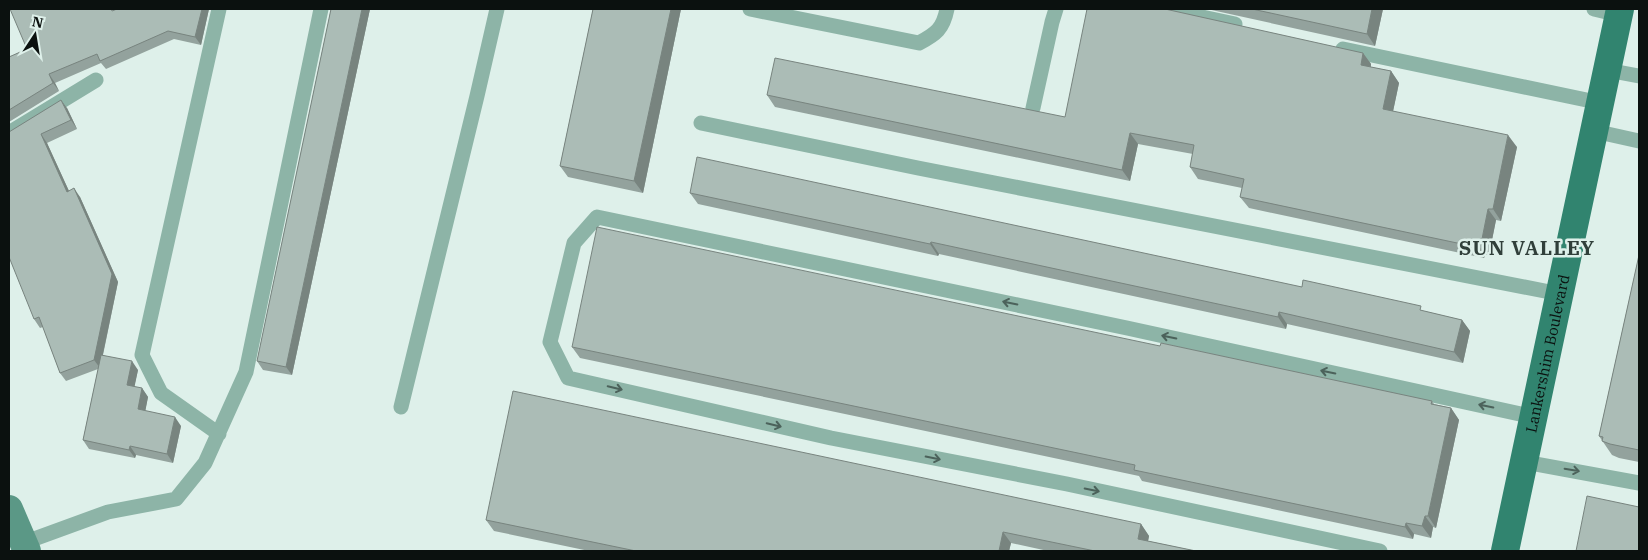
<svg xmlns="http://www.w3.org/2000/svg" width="1648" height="560" font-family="'IBM Plex Serif',serif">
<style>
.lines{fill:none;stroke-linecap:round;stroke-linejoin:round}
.lane{stroke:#8db4a7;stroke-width:15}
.secondary{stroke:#5b9886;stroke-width:28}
.primary{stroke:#31846f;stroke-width:28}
.wall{fill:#93a29d}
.shaded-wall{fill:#78847f}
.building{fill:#abbcb6;stroke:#78847f}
.oneway{stroke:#4c625b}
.labels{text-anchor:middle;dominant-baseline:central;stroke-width:5;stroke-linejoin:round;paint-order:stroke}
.street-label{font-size:15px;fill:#0b110f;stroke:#def0ea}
.district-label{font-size:20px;font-weight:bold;letter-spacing:1px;fill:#303f3a;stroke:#def0ea}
</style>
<rect width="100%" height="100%" fill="#def0ea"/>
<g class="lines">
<path class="lane" d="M750,9l169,34c17,-9 24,-14 28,-34
M1165,9l70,15
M1594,9l25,6
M1343,49l258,54
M1607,70l32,6
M1033,108l19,-86 4,-13
M701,123l217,45 642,126
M1594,131l45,10
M9,133l87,-53
M401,407l76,-311 20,-87
M219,434l-58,-41 -19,-38 77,-346
M1524,462l115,21
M23,543l85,-31 68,-13 29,-36 41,-91 75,-363
M1380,551l-313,-67 -236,-46 -263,-60 -18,-36 24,-99 23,-26 530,111 407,89"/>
<path class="secondary" d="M9,509l18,42"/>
<path class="primary" id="s1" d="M1505,551l115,-542"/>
</g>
<path class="wall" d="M209,9l-8,36 -27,-6 -68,30 -5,-6 -46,20 4,8 -50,31v-65l105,-47z
M331,9h39l-78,366 -29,-5 -6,-9z
M593,9h88l-38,184 -75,-16 -8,-11z
M1207,9h176l-8,37z
M1363,53l8,11v3l20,4 8,12 -6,28 124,36 -16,74 -5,-1 -7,35h-4l-1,3 -235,-50 -9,-11 2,-9 -44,-9 -8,-12 3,-13 -55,-10 -8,37 -355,-74 -8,-12 298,22z
M67,108l10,21 -30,14 22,48 11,6 38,85 -15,73 35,15 -4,17 8,1 6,9 -3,14 36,15 -8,37 -37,-8 -1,3 -46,-9 -6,-9 15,-71 -32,12 -6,-8 -17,-46 -3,1 -6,-9 -25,-187z
M690,193l612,94 122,24 38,9 8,11 -7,32 -176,-39 -1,5 -347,-75 -1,2 -240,-52z
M1639,255v207l-20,-4 -7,-3 -13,-19z
M1160,346l272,55 2,3 17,4 8,12 -23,108 -3,-1 -2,11 -17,-4 -1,5 -271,-58 -3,-5 -559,-118 -8,-11z
M486,520l655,4 8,12 -1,5 48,10h-148l-37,-8 -2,8h-420l-95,-20z"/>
<path class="shaded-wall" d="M202,9h7l-8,36 -6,-8z
M362,9h8l-78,366 -6,-8z
M671,9h10l-38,184 -9,-12z
M1372,9h11l-8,37 -8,-12z
M1363,53l8,11 -2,13 -8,-12z
M1391,71l8,12 -8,38 -8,-12z
M49,74l6,9 4,8 -6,-8z
M61,100l6,8 10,21 -6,-9z
M1130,133l8,11 -8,37 -8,-11z
M41,134l6,9 26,57 -6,-8z
M1508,135l9,12 -16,74 -8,-12z
M74,188l6,9 38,85 -18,86 -6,-8z
M1488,209l8,11 -7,35 -8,-11z
M931,242l8,12 -1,2 -8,-12z
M1477,243l8,12 -1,3 -8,-11z
M1279,312l8,12 -1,5 -8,-12z
M1462,320l8,11 -7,32 -9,-11z
M132,361l6,9 -5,24 -6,-9z
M142,388l6,9 -4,21 -6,-9z
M1451,408l8,12 -23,108 -8,-12z
M175,417l6,9 -8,37 -6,-9z
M130,446l6,9 -1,3 -6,-8z
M1425,516l8,11 -2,11 -9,-12z
M1406,523l8,11 -1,5 -8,-12z
M1141,524l8,12 -3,15 -8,-12z
M1003,532l8,11 -2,8h-10z"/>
<path class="building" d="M10,9h101l1,2 5,-2h85l-7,28 -27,-6 -68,30 -3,-7 -48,20 4,9 -44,27v-53l18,-8z
M331,9h31l-76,358 -29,-6z
M593,9h78l-37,172 -74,-15z
M1087,9h78l198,44 -2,12 30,6 -8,38 125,26 -15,74h-5l-7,35 -4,-1 -1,4 -236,-50 4,-18 -54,-12 4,-22 -64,-12 -8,37 -355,-75 8,-37 290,59z
M1252,9h120l-5,25z
M61,100l10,20 -30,14 26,58 7,-4 38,86 -18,86 -34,13 -21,-56 -5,2 -25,-62v-125z
M697,157l605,130 1,-7 118,26 -1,4 42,10 -8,32 -175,-40 -1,5 -347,-75 -1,2 -240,-51z
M597,227l563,119 1,-3 271,58 -1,3 20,4 -23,108h-3l-3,10 -16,-3 -1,4 -271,-57 1,-5 -563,-118z
M1639,255v195l-29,-6 -8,-3 1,-4 -4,-1z
M101,355l31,6 -5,24 15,3 -4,21 37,8 -8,37 -37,-8 -1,4 -46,-10z
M513,391l628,133 -3,15 58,12h-101l-92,-19 -4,19h-363l-150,-31z
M1587,496l52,11v44h-63z"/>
<defs><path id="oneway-shaft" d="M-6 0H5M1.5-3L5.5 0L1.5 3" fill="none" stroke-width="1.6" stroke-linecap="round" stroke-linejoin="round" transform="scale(1.25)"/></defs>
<g class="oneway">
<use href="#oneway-shaft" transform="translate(1010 303) rotate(-168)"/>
<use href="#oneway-shaft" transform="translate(1169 337) rotate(-168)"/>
<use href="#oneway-shaft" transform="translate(1328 372) rotate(-168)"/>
<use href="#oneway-shaft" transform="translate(615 388) rotate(13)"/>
<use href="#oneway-shaft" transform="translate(1486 406) rotate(-168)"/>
<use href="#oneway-shaft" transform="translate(774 425) rotate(13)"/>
<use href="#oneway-shaft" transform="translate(933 458) rotate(11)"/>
<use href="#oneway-shaft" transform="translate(1572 470) rotate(10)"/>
<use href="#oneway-shaft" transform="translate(1092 490) rotate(12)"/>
</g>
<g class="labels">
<g class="street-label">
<text stroke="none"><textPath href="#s1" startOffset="202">Lankershim Boulevard</textPath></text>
</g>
<g class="district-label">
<text x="1527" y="247">SUN VALLEY</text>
</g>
</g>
<rect width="1648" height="560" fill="none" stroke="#0b110f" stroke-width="20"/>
<g transform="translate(35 35) rotate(12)" stroke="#def0ea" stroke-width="4" paint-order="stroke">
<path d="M0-4L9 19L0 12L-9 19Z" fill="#0b110f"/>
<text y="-8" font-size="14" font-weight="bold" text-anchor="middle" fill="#0b110f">N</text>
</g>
</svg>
